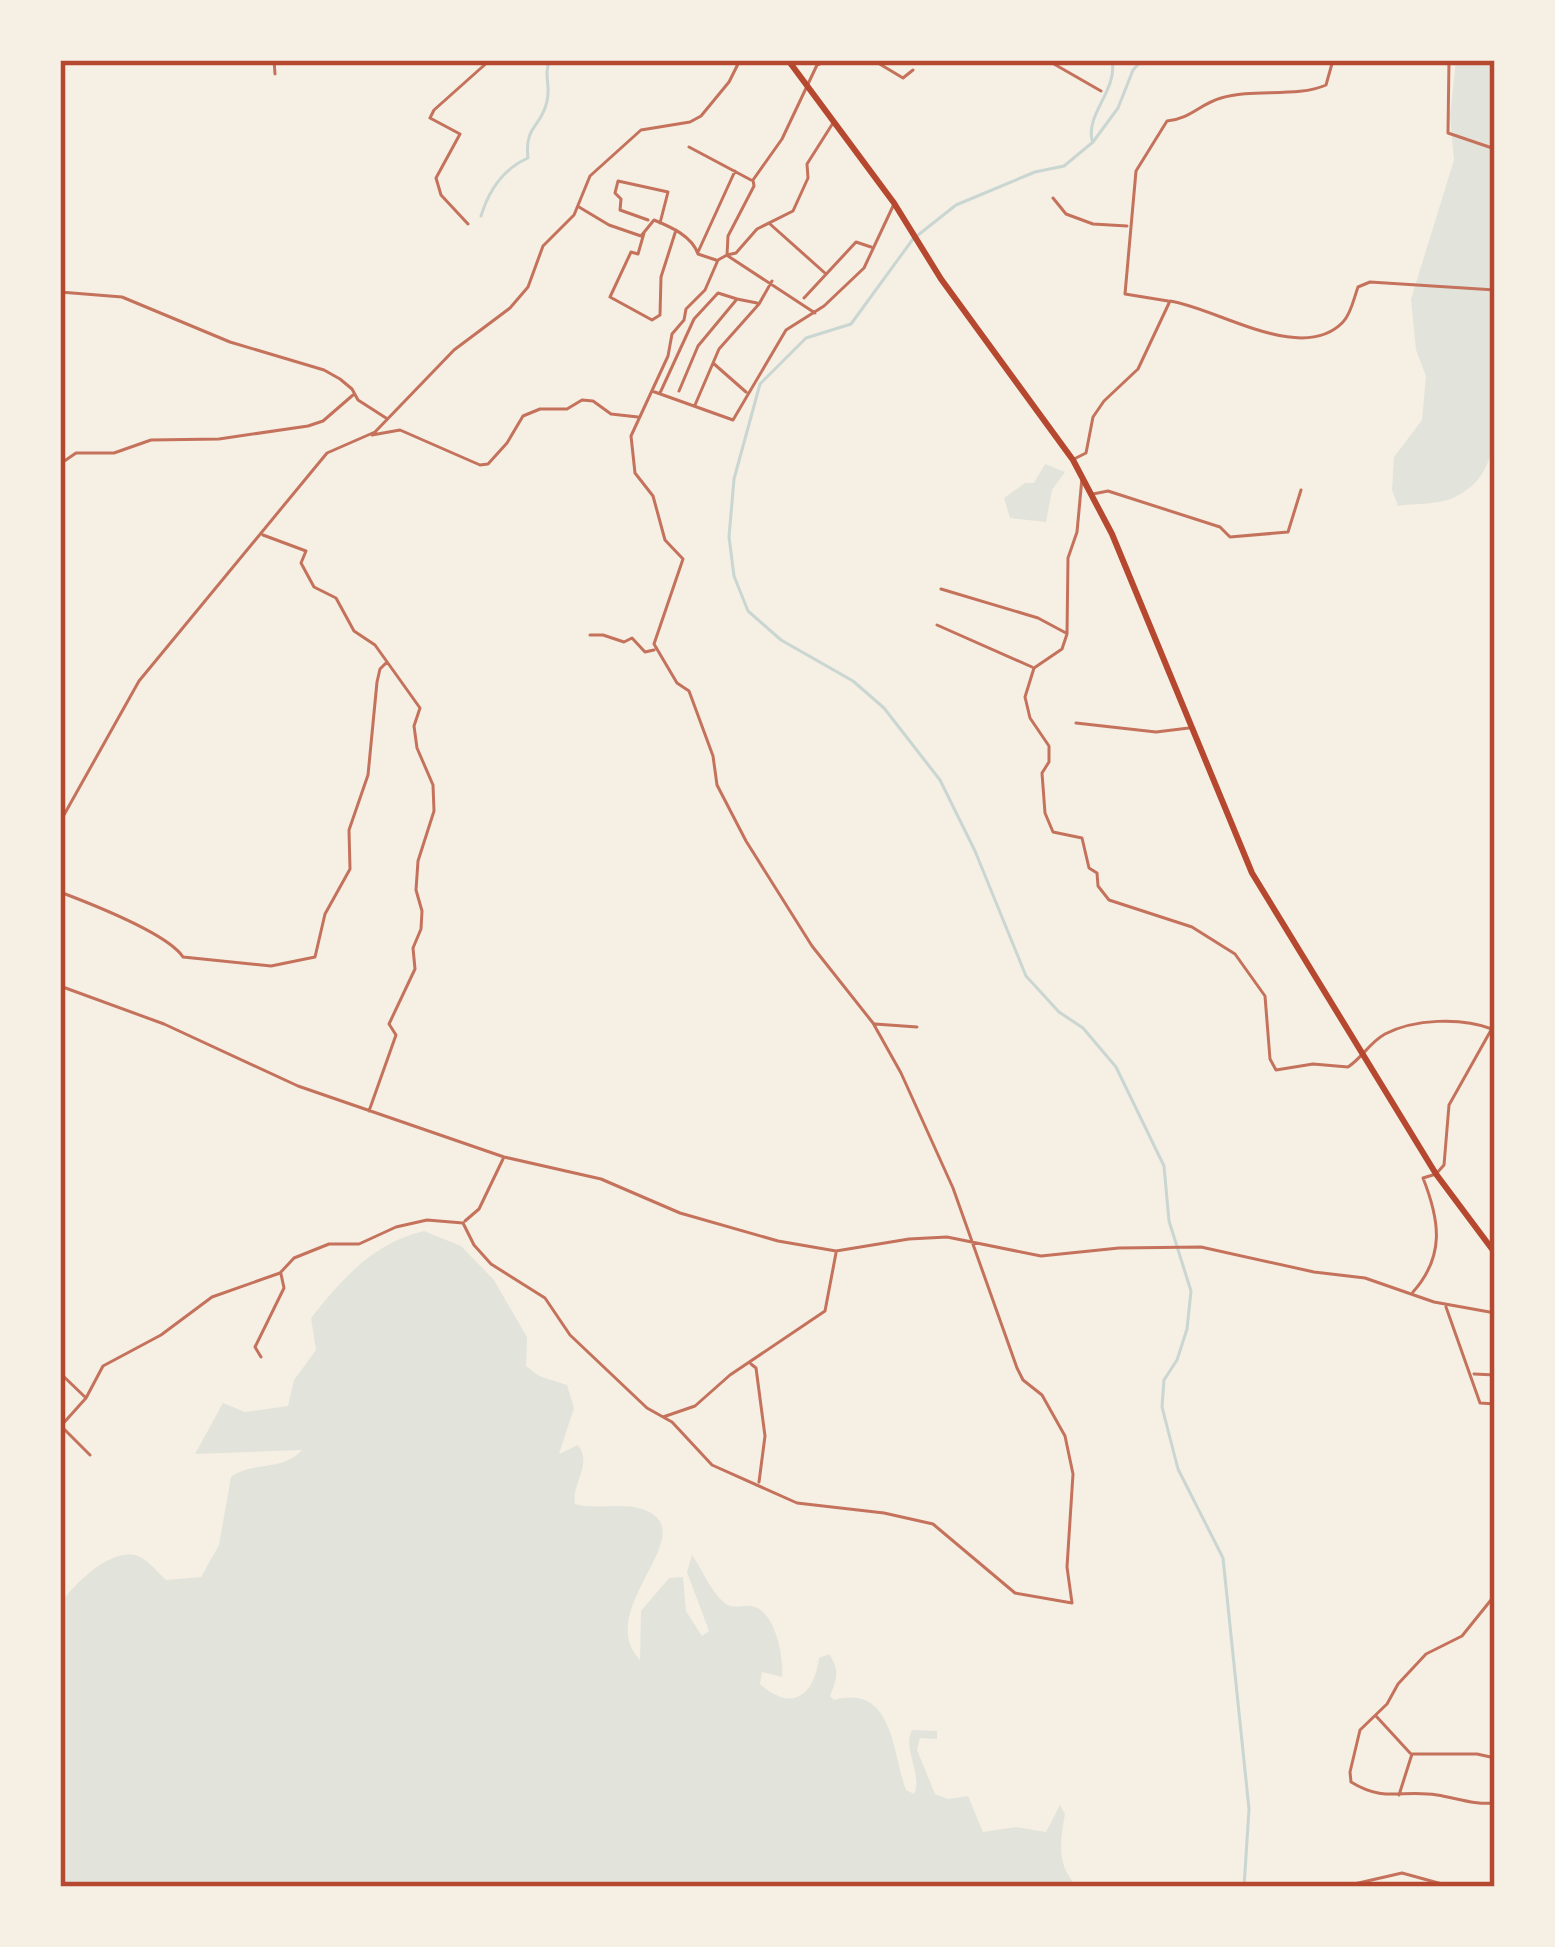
<svg xmlns="http://www.w3.org/2000/svg" width="1555" height="1947" font-family="'Libre Baskerville',serif">
<style>
.green{fill:#e2e4dc}
.lines{fill:none;stroke-linecap:round;stroke-linejoin:round}
.stream{stroke:#c9d6d2;stroke-width:3}
.minor{stroke:#c5725c;stroke-width:3}
.primary{stroke:#b5482f;stroke-width:6}
.neatline{fill:none;stroke:#b5482f;stroke-width:4.5}
</style>
<rect width="100%" height="100%" fill="#f6efe4"/>
<path class="green" d="M1456,60h39v303l-4,6c1,47 16,103 -36,128 -15,8 -40,6 -57,9l-6,-16 2,-33 28,-37 4,-44 -10,-26 -5,-51 43,-139 -4,-44z
M1045,464l20,8 -13,18 -6,32 -36,-4 -6,-20 21,-15h9z
M424,1231l37,15 33,34 33,57 -1,29 13,10 28,9 7,23 -15,46 19,-9c15,21 -7,38 -3,59 21,6 45,-2 67,5 66,22 -51,100 -2,151l1,-49 28,-33 14,-1 3,34 16,25 7,-5 -22,-59 5,-17c10,14 20,39 34,49 9,6 19,-1 29,3 21,7 29,52 27,70l-20,-5 -2,12c31,28 54,13 59,-26l10,-4c11,16 8,25 1,42l4,4c59,-16 58,50 72,90l8,4c9,-21 -12,-44 -2,-64l25,1v8l-17,-1 -3,12 18,44 13,5 20,-3 15,36 33,-5 30,5 14,-27 5,9c-5,28 -9,52 13,73h-1018l2,-286c14,-18 46,-51 73,-46 12,3 22,17 31,25l35,-3 18,-32 12,-68c22,-16 51,-5 71,-27l-107,4 28,-51 22,9 43,-6 6,-26 22,-30 -5,-32c32,-40 62,-75 113,-87z"/>
<g class="lines">
<path class="stream" d="M1142,60l-9,10 -15,38 -25,34 -29,24 -29,6 -79,33 -43,34 -62,85 -45,14 -46,46 -26,95 -5,58 5,39 14,35 33,29 72,41 31,27 56,72 35,71 51,125 33,36 24,16 33,39 48,99 5,55 22,70 -4,38 -10,31 -13,20 -2,27 16,62 45,89 26,251 -5,78
M1092,140c-6,-27 26,-50 20,-80
M481,216c8,-26 22,-47 47,-58 -4,-33 14,-31 19,-57 4,-16 -4,-26 3,-41"/>
<path class="minor" d="M274,60l1,14
M873,60l30,18 10,-8
M919,60h6
M1047,60l54,31
M1449,60l-1,73 47,16
M689,147l62,33
M1053,198l13,16 27,10 34,2
M579,207l30,18 32,11 13,-16c17,7 38,16 44,34l18,6
M648,220l-28,-10 1,-11 -6,-6 3,-12 50,11 -8,31
M468,224l-27,-29 -5,-17 24,-44 -30,-16 4,-8 56,-50
M770,224l56,50
M644,233l-6,21 -7,-2 -21,45 42,23 8,-5 1,-38 15,-47
M698,252l37,-81
M727,255l9,-2 21,-24 36,-18 15,-33 -1,-14 26,-41
M728,256l87,57
M60,292l62,5 108,45 94,28 16,9 12,10 6,11 28,18
M804,298l52,-56 15,5
M1168,301l-43,-7 11,-123 31,-50c23,-2 33,-17 54,-23 32,-10 76,0 105,-13l7,-25
M713,363l33,29
M652,391l81,29 53,-90 38,-24 40,-38 30,-64
M679,391l19,-45 39,-47 20,4
M660,393l34,-74 24,-26 19,6
M695,405l24,-56 40,-45 13,-23
M372,435l28,-5 80,35 8,-1 19,-21 16,-27 17,-7h27l15,-9 11,1 18,13 27,3
M1076,458l10,-5 7,-36 11,-16 34,-32 32,-68c47,7 132,64 173,21 8,-8 11,-24 15,-35l12,-5 125,8
M60,464l16,-11h38l37,-13 68,-1 89,-13 15,-5 30,-26
M1082,478l-5,54 -9,26 -1,76 -5,15 -28,19 -9,29 5,21 19,28v16l-7,11 3,40 8,19 29,6 7,30 8,5 1,13 11,14 83,27 43,27 30,42 5,63 6,11 37,-6 35,3c15,-10 21,-24 37,-33 29,-15 76,-17 107,-5
M1093,494l15,-3 112,36 10,10 58,-5 13,-42
M263,535l43,16 -5,12 13,24 22,11 18,33 21,14 45,63 -6,18 3,22 16,37 1,26 -16,50 -2,29 6,21 -1,18 -8,19 2,21 -26,55 7,11 -27,76
M941,589l97,29 28,15
M937,625l95,42
M590,635h13l21,7 8,-4 13,14 9,-2
M1076,723l80,9 33,-4
M60,822l79,-141 188,-228 48,-21 79,-82 56,-42 18,-21 15,-41 31,-31 16,-39 51,-46 49,-8 11,-6 28,-34 11,-22
M60,892c29,11 108,42 123,65l88,9 44,-9 10,-43 25,-45 -1,-39 19,-55 9,-93 3,-13 7,-7
M60,986l104,38 134,62 206,71 97,22 79,34 98,28 58,10 73,-12 38,-2 94,19 78,-8 82,-1 113,25 51,6 69,24 61,11
M875,1024l42,3
M465,1221l14,-12 24,-50
M1413,1292c32,-36 27,-71 10,-114l13,-4 8,-9 5,-60 46,-82
M1446,1307l34,96 15,1
M261,1357l-6,-10 29,-59 -3,-14
M751,1364l5,4 9,68 -6,46
M60,1373l25,24
M1474,1374l21,1
M663,1417l32,-11 35,-31 95,-64 11,-58
M60,1427l26,-29 17,-32 58,-31 51,-38 68,-24 14,-15 35,-14h30l37,-17 31,-7 36,3 11,22 17,19 54,34 25,37 77,73 25,14 40,43 85,38 87,10 49,11 82,69 57,10 -5,-36 6,-93 -8,-38 -23,-41 -19,-15 -6,-12 -64,-180 -52,-115 -28,-50 -61,-77 -66,-105 -29,-56 -4,-29 -24,-65 -12,-8 -23,-39 29,-85 -18,-19 -12,-44 -18,-23 -4,-37 37,-80 4,-22 12,-14 2,-11 19,-19 13,-30 9,-5 1,-19 26,-50 -1,-6 29,-41 35,-74 12,-5
M62,1427l28,28
M1495,1595l-33,41 -36,18 -28,30 -11,20 -27,26 -10,42 1,10c34,21 51,7 86,13 20,3 37,10 58,8
M1376,1716l34,37
M1399,1795l13,-41h65l18,4
M1341,1887l61,-14 51,14"/>
<path class="primary" d="M788,60l106,143 47,76 132,181 39,74 140,339 184,301 59,79"/>
</g>
<rect width="1555" height="1947" fill="none" stroke="#f6efe4" stroke-width="126"/>
<rect x="63" y="63" width="1429" height="1821" class="neatline"/>
</svg>
